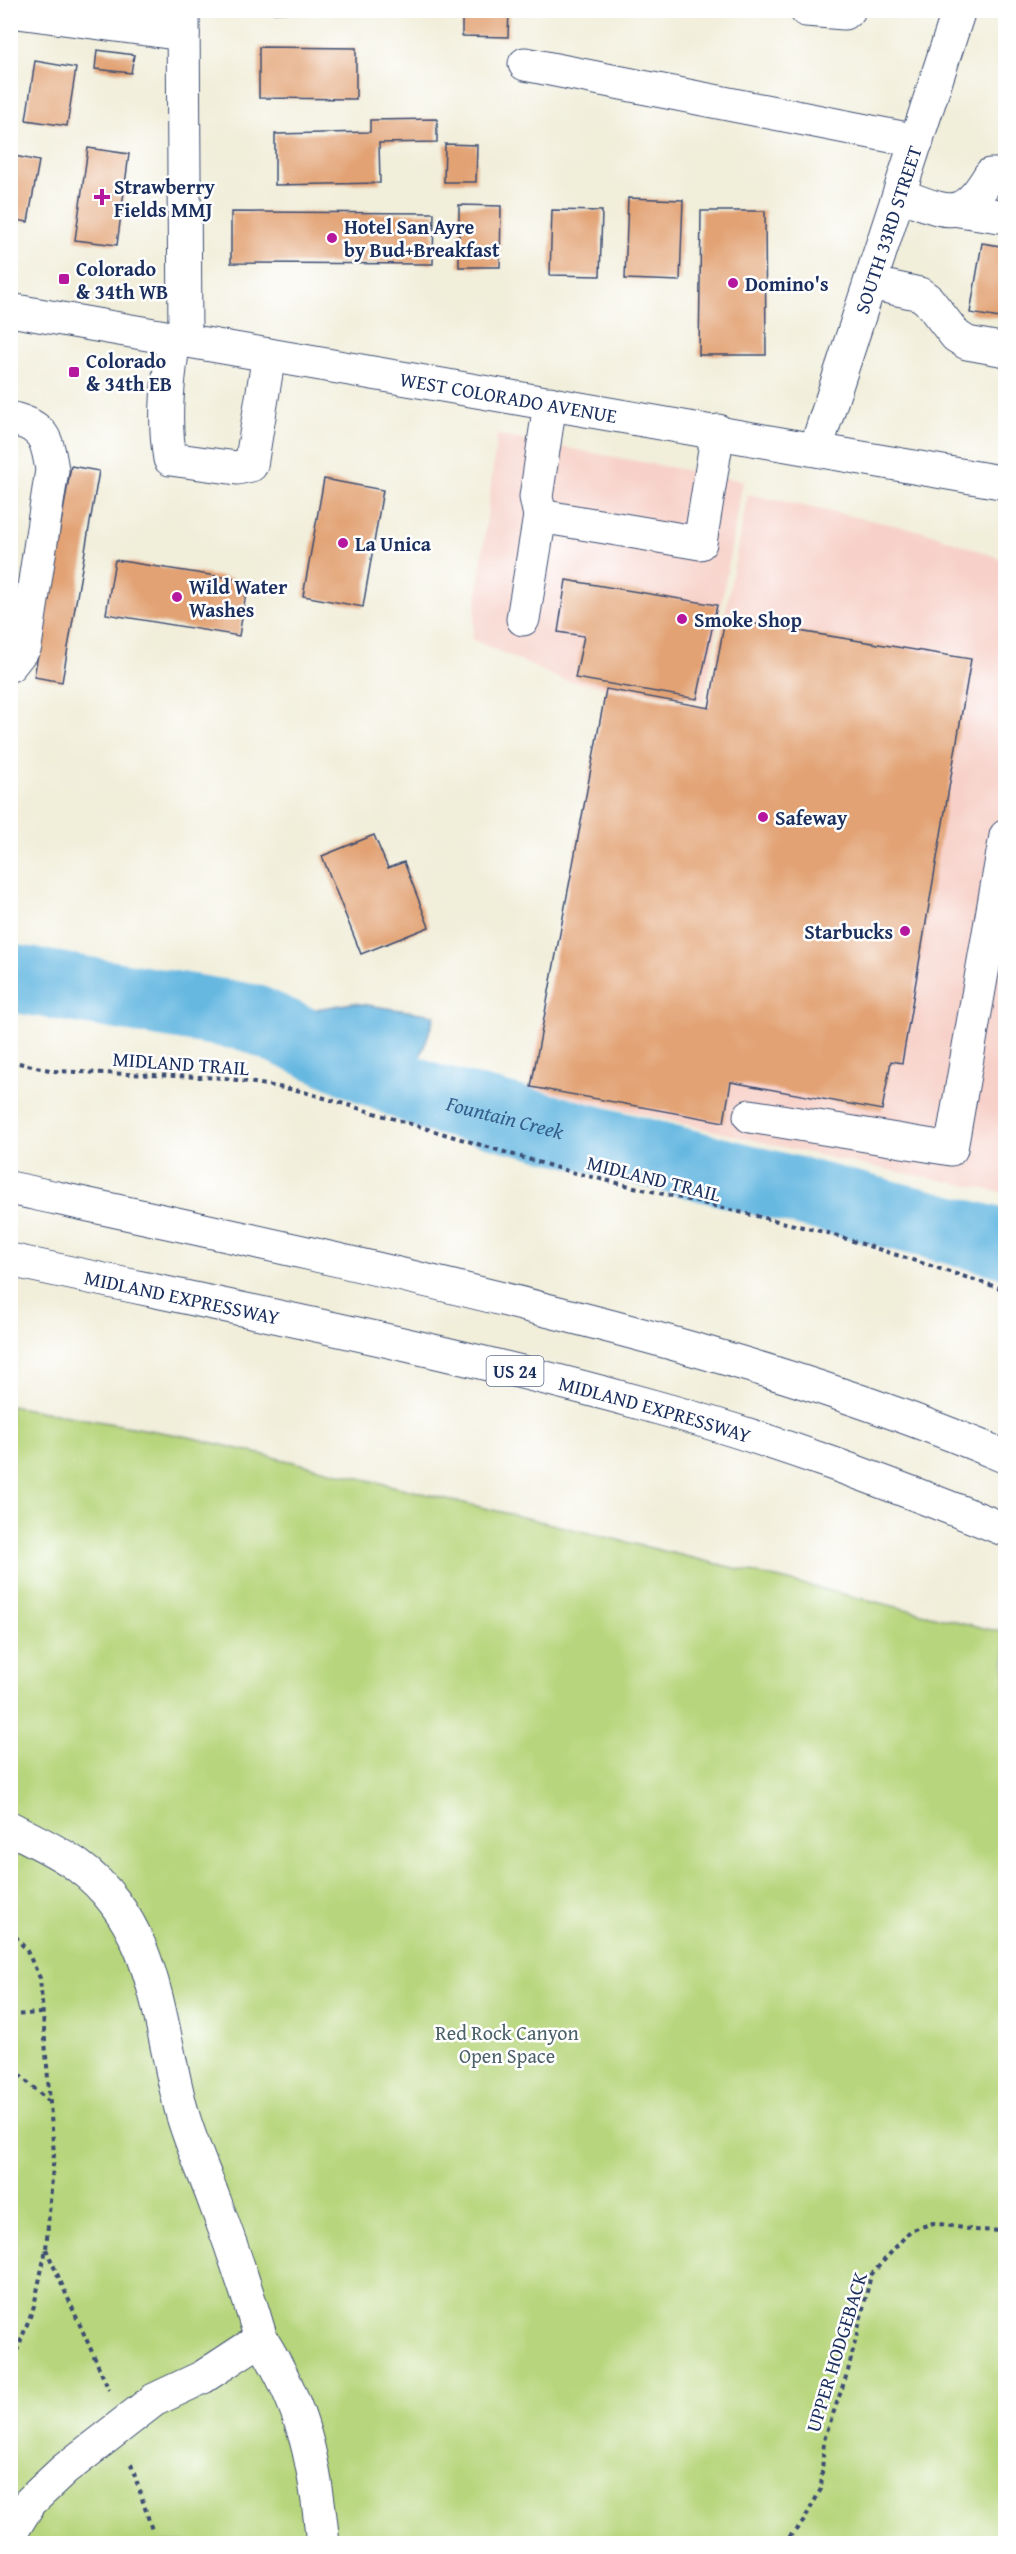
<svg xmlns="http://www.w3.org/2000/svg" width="1016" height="2554" font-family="'Gentium Book Plus',serif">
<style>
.built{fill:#f7d1c9}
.green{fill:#b7d57b;stroke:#69826c;stroke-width:1.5}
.water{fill:#66b8e1;stroke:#4074a0;stroke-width:1.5}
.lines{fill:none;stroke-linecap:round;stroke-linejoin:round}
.river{stroke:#66b8e1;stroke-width:68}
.building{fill:#e2a273}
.minor-casing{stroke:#3b4c71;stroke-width:35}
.major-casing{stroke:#3b4c71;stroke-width:35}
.highway-casing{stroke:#3b4c71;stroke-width:35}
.path{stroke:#3b4c71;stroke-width:4;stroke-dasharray:4.5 4.5;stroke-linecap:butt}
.minor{stroke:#fff;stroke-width:33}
.major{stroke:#fff;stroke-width:33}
.highway{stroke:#fff;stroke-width:33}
.poi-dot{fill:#b5179e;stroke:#fff;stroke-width:2}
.labels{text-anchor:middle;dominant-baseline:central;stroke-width:5;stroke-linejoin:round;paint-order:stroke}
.shield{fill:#fff;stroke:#5f6d8e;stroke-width:1.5}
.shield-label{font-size:18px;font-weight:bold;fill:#1b2f5e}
.poi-label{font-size:20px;font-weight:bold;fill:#1b2f5e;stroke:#fff;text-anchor:start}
.street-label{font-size:20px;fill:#1b2f5e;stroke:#fff}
.park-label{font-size:20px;fill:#4a6167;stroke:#fff}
.water-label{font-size:21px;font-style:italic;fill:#355f8c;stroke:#fff}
</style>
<rect width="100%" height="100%" fill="#fff"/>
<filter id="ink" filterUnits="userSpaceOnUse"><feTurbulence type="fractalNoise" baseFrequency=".0167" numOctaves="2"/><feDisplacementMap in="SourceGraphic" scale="12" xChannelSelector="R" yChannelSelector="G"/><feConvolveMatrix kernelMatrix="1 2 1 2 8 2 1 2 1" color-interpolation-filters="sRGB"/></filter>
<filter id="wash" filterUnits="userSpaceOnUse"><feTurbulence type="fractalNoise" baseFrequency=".008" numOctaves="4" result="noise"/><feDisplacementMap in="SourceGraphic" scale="24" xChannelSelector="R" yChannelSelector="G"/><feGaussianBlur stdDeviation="1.35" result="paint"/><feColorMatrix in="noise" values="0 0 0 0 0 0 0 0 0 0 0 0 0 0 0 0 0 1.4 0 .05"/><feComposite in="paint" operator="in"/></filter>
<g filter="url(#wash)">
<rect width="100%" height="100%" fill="#f1eeda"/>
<path class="built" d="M497,435l246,46 -39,221 -141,-22 -91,-41z
M748,494l178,38 79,28v633l-166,-33 -310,-72 77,-399 101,17z"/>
<path class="green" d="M10,1406l179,31 816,196v910h-994z"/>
<path class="water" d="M353,1003l82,12 -33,95 -80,-29 -55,-41 7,-24z"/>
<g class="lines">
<path class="river" id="s1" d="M10,978l242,40 179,80 575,146"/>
</g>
<g id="blocks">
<path class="building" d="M273,10h21v2l-20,1z
M462,10h47l-1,27 -46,-1z
M259,47l97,1v51l-97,-1z
M97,50l37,5 -3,18 -36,-4z
M35,61l41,7 -9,58 -41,-6z
M437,119v23l-58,1 1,40 -105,2v-51l95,-2v-12z
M445,144l32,1 -1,37h-32z
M88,148l41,6 -12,91 -42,-5z
M10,155l29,6 -11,61 -18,-3z
M628,198l55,2 -3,81 -55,-2z
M459,205l42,1 -1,61h-41z
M552,210l50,1 -2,65 -50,-1z
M701,211h64l1,144h-67z
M231,212l203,1 -1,51 -202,-1z
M982,243l24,4v72l-36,-6z
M10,461h4l-2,15h-2z
M71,466l28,5 -37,211 -28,-5z
M324,479l59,11 -20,117 -60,-11z
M115,560l133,21 -9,55 -133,-22z
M566,580l151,25 -20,94 -122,-21 9,-42 -26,-4z
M725,619l246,40 -69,404 -11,-2 -9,49 -151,-28 -7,40 -193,-35 75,-398 103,19z
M374,835l14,33 16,-6 25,65 -68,27 -39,-98z"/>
</g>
</g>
<g filter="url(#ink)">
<use href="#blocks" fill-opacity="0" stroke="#3b4c71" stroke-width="1.5"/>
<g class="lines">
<g class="minor-casing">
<g id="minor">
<path d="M183,10l2,330"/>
<path d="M806,10l38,3 5,-3"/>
<path d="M10,11l173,23"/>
<path d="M525,64l392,77"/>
<path d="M899,195c48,16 61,30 91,-20h16"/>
<path d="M959,210l47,7"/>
<path d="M870,283l50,11 8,6 28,36 11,7 39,7"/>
<path d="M174,339c-6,40 -11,80 -4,120l67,9 14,-3 18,-110"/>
<path d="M10,418c34,8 37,20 42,52l-27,176 -15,19"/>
<path id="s2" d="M816,448l143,-438"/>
<path d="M540,516l-4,-19 14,-94"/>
<path d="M523,619l17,-103 160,27 18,-112"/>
<path d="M750,1116l201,33 55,-313"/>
<path d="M10,1828c23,12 48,23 68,38 81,59 80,162 105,250 8,27 20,54 30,81 18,47 34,94 48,142"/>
<path d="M10,2534l20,-32 34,-32 90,-70 49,-23 58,-38c44,70 54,124 62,205"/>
</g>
</g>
<g class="major-casing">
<g id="major">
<path id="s3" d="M10,310l996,173"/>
</g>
</g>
<g class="highway-casing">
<g id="highway">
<path d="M10,1188c185,40 369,79 552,126 150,38 301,82 444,143"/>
<path id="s4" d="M10,1260c213,46 428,87 638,145 122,33 241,78 358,125"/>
</g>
</g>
<path class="path" d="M10,1061l44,10 171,7 76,13 270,81 257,61 178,57
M10,1929l17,22 13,27 14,176 -8,95 -12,57 -24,63
M10,2015l32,-2
M10,2060l2,8 36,33
M46,2249l63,141
M131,2464l21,66
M783,2544l20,-22 18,-33 3,-49 24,-69 23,-96 39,-44 23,-8 42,7 31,1"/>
<use href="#minor" class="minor"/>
<use href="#major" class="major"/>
<use href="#highway" class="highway"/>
</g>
</g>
<g class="poi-dot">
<path d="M99 188h6v6h6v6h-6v6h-6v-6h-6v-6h6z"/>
<circle cx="332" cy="238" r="6"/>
<rect x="58" y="273" width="12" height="12" rx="3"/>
<circle cx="733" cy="283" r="6"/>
<rect x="68" y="366" width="12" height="12" rx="3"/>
<circle cx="343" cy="543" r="6"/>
<circle cx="177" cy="597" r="6"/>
<circle cx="682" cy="619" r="6"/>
<circle cx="763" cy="817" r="6"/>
<circle cx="905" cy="931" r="6"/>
</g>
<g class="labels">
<rect class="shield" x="486.5" y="1356" width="57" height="30" rx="4.5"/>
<g class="shield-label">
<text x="515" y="1371">US 24</text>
</g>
<g class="poi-label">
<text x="114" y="186">Strawberry<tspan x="114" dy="23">Fields MMJ</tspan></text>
<text x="344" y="226">Hotel San Ayre<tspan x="344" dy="23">by Bud+Breakfast</tspan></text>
<text x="76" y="268">Colorado<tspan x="76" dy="23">&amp; 34th WB</tspan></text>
<text x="745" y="283">Domino's</text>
<text x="86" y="360">Colorado<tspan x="86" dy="23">&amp; 34th EB</tspan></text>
<text x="355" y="543">La Unica</text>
<text x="189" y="586">Wild Water<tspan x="189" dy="23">Washes</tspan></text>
<text x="694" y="619">Smoke Shop</text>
<text x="775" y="817">Safeway</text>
<text x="893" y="931" text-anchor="end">Starbucks</text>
</g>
<g class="street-label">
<text stroke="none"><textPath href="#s2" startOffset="230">SOUTH 33RD STREET</textPath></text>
<text stroke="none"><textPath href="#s3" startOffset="506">WEST COLORADO AVENUE</textPath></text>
<text transform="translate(181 1063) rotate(4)">MIDLAND TRAIL</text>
<text transform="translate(654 1178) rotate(14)">MIDLAND TRAIL</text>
<text stroke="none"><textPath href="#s4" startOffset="176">MIDLAND EXPRESSWAY</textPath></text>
<text stroke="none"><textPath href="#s4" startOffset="662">MIDLAND EXPRESSWAY</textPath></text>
<text transform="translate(836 2352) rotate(-73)">UPPER HODGEBACK</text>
</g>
<g class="park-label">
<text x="507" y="2032">Red Rock Canyon<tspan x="507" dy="23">Open Space</tspan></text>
</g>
<g class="water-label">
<text stroke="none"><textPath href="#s1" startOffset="518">Fountain Creek</textPath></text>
</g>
</g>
<rect width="1016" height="2554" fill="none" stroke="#fff" stroke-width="36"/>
</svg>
